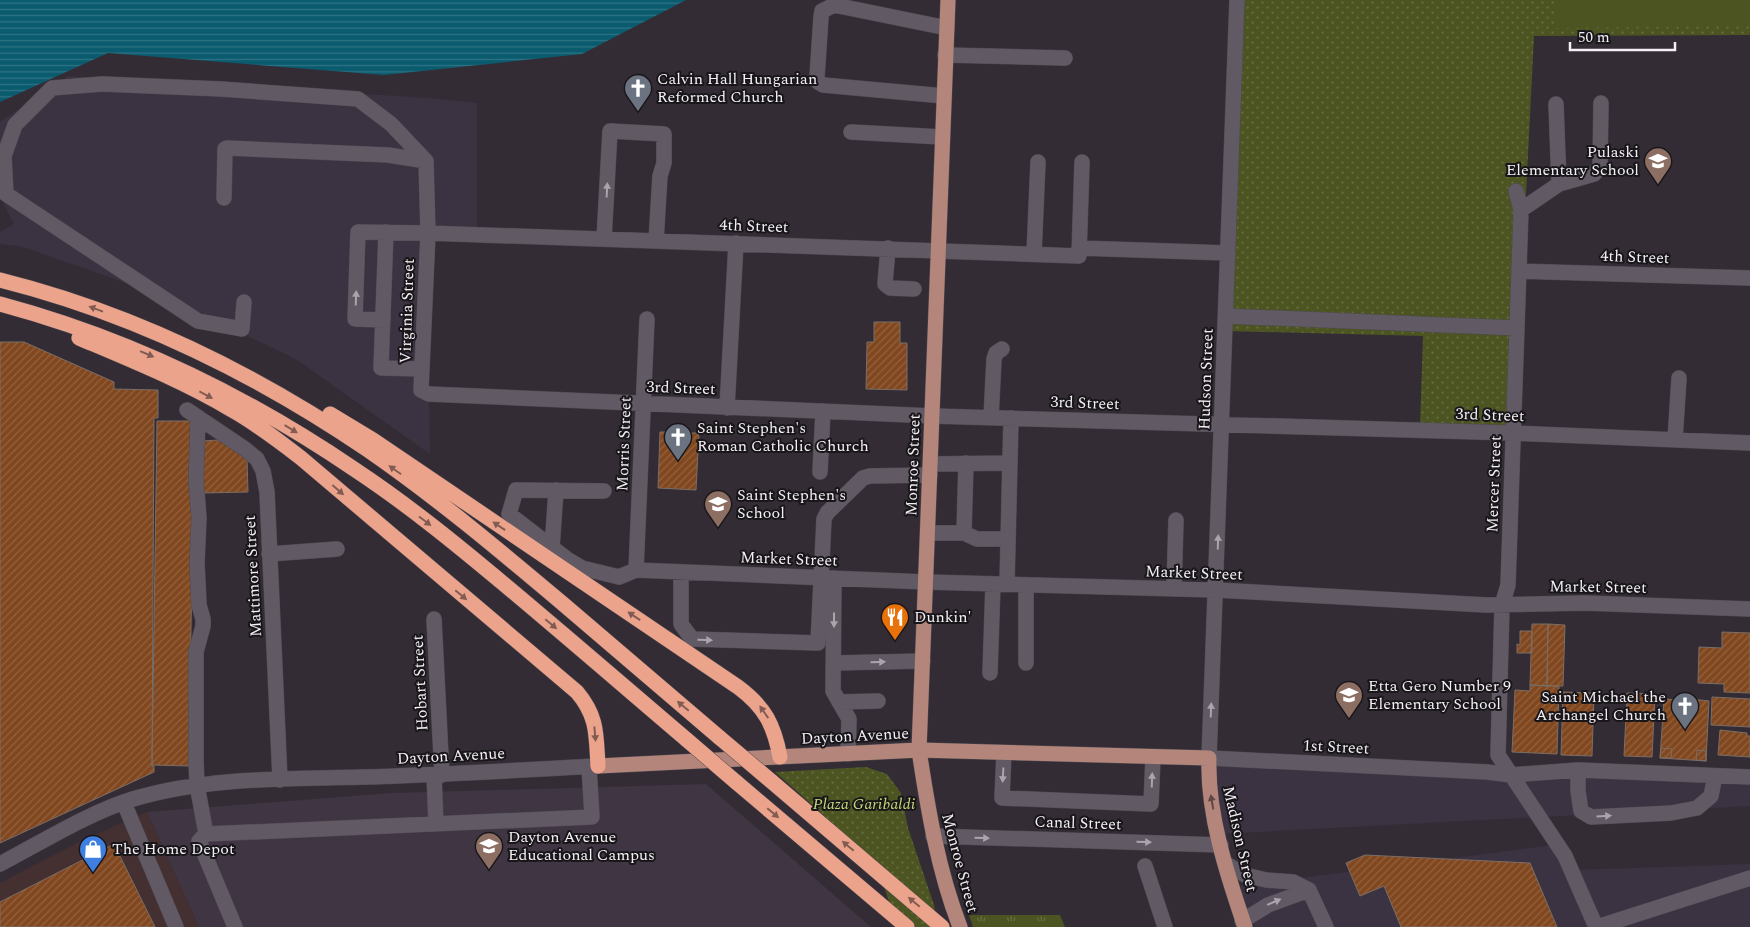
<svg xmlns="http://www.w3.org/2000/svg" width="1750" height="927" font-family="Spectral,serif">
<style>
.commercial{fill:#453031}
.industrial{fill:#3b3242}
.built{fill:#3f3543}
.grass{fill:url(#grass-tufts)}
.park{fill:url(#park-dots)}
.pitch{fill:#4c5521}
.water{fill:url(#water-rules)}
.building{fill:url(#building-hatch);stroke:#7a6e67}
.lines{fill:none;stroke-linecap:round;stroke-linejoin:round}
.minor-casing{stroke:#4e4951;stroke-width:16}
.major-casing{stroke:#4e4951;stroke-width:16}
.highway-casing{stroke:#4e4951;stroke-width:16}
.minor{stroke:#615a64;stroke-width:15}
.major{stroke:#b4867b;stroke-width:15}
.highway{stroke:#eca38b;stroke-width:15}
.highway-bridge-casing{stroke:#4e4951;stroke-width:16;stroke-linecap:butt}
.highway-bridge{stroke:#eca38b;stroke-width:15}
.oneway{fill:#aaa4ac}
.oneway2{fill:#825c52}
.oneway3{fill:#5f4846}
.labels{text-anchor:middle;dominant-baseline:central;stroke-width:4;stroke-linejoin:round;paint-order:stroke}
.poi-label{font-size:16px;fill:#f3eff5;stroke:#19161a;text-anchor:start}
.street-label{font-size:16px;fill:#f3eff5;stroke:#19161a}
.park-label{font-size:16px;font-style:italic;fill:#c5d876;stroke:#19161a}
</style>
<defs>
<pattern id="grass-tufts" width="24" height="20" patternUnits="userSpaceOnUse" patternTransform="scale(1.25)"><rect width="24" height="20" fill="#4c5521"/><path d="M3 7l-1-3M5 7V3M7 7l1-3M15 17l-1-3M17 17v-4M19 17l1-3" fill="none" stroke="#666e42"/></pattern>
<pattern id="park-dots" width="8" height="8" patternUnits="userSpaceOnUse" patternTransform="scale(1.25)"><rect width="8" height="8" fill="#4c5521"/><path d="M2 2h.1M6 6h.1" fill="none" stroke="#666e42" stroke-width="1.8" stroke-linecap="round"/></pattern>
<pattern id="water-rules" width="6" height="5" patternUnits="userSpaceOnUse" patternTransform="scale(1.25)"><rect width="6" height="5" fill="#0b5b6f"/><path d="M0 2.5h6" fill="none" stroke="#2f7384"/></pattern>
<pattern id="building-hatch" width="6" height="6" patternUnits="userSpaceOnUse" patternTransform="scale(1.25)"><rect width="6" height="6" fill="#81471f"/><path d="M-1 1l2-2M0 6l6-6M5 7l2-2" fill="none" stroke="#936240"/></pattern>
</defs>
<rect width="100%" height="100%" fill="#332c35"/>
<path class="commercial" d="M147,812l52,115h-199v-44l83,-43z"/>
<path class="industrial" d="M68,76l362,22 47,5v130l-50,-2 3,223 -133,-94 -123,-60 -151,-53 -23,-3v-12l14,-8 -14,-27v-75z
M1207,756l543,21v29l-531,28z
M1560,844l13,26 177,-6v63h-495l-23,-40z"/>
<path class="built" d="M706,784l165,143h-672l-52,-115 244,-19z"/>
<path class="grass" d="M969,915h91l5,12h-92z"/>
<path class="park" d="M1240,0h510v35l-216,1 -20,395 -94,-4 3,-91 -197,-5z
M866,767l21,7 14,19 7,35 26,77 4,22h-40l-23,-66 -100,-89z"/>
<path class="pitch" d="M1554,0h196v26l-196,2z"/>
<path class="water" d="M0,0h686l-104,54 -198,21 -276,-22 -108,49z"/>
<path class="building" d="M874,322h26v21h7v47l-41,-1 1,-47h7z
M0,342h24l90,40v7l44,1v28h-4l-2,348h2v6l-154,71z
M157,421h37l-5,345 -37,-1z
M673,427l12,1v5h14l-3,57 -38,-2 2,-56h13z
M219,440l28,19 1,33 -46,1 -1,-52z
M1532,624h16l-1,62 -17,-1z
M1548,624l17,1 -2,61h-16z
M1520,631h12v22h-15v-9l3,1z
M1722,632l28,1v60l-26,-1v-8l-26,-1 1,-36 23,1z
M1530,685l29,1 -2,68 -45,-2 3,-62 15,1z
M1563,692l31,1 -2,63 -31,-1z
M1627,693l28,1 -3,63 -28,-1z
M1712,697l38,2v28l-39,-2z
M1683,698l26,3 -3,60 -46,-3 4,-59 16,1z
M1720,730l27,3v3h3v21l-32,-2z
M1661,748l11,1 -1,9h-11z
M1697,750l9,1v10l-10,-1z
M114,844l41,83h-155v-25z
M1365,855l165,8 27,64h-156l-17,-41 -24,10 -14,-33z"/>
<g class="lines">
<g class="minor-casing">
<path id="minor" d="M1237,0l-28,758 278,14 24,3 67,-5 172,7
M945,55l120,3
M944,96l-121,-11 -5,-3 -1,-5 4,-60 1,-6 12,-6 113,23
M1556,104l3,80
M851,132l91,5
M1516,191l5,19 -13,375 -6,20 -4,150 67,101 31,71
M224,198l1,-49 2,-1 161,7 38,6
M1521,210l38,-26 35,-10 6,-7 1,-64
M386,232l-5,136 41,1
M604,239l6,-108 54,3v29l-4,13 -4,65
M888,248l-3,36 5,4 24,1
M1079,248l149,5
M1034,254l4,-92
M1519,271l231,7
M244,302l-2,27 -44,-8 -192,-127 -2,-38 11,-31 37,-37 50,-4 119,5 137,10 33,25 35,37 2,72 -7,157 8,4 504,22 580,17 237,10
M1226,316l291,12
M383,320l-28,-1 3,-87 70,1 651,23 3,-94
M727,408l9,-165
M187,410l58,39 12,10 6,12 4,21 13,288
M198,417l-2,63 3,38 -2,45 2,42 4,14v7l-7,26v109l1,24 9,49
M991,418l3,-59 2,-6 6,-4
M1675,440l4,-62
M931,464l79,-1
M820,472l3,-61
M604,491l-88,-1 -7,24 58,45 15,9 37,9 17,-7 290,12 290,8 270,15 99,-2 165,6
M928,533h36l13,6h31
M964,533l2,-70
M552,548l4,-58
M269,554l68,-5
M636,570l11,-251
M681,572v52l11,15 126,4 6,-124 3,-6 36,-35 7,-2 60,-1
M834,578l-1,113 16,28 -1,35
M1007,584l4,-166
M1174,589l2,-69
M434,619l8,156
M834,663l89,-2
M1026,663v-78
M990,673l3,-89
M839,702l39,-1
M1004,753l-2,45 149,6 2,-47
M1578,770v21l3,20 10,6 80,-4 26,-5 14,-12 4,-20
M434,775l2,48
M124,803l52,124
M933,836l288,9
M0,864c42,-22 88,-51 133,-65 74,-22 153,-20 230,-22 78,-2 156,-7 235,-11
M1226,864l19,11 21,5 27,2 16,8 17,37
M1145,866l20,61
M1242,921l26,-16 41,-15
M235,927l-36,-86 7,-7 386,-17 -3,-50
M1597,927l153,-49"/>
</g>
<g class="major-casing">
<path id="major" d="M948,0l-29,750c9,60 19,120 41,177
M598,766l321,-16 290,8c-2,56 18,116 36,169"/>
</g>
<g class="highway-casing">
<path id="highway" d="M0,280c132,33 256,94 368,170 68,47 131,100 194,153 52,45 105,90 158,135
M0,304c127,34 245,91 354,165 53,35 102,75 151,116 61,51 121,103 182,155
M79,338c52,22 104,43 153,72 25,14 47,31 69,48l276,234c21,25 19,43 21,74
M330,414l43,26 365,247c27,20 36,38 42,70
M771,781l171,146
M736,782l171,145"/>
</g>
<use href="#minor" class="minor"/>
<use href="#major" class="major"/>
<use href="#highway" class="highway"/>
<g class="highway-bridge-casing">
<path id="highway-bridge" d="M720,738l51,43
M687,740l49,42"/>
</g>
<use href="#highway-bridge" class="highway-bridge"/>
</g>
<defs><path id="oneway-solid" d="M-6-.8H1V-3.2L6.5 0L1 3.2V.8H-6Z" transform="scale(1.25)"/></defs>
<g class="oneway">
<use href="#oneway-solid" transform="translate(607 190) rotate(-87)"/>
<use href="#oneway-solid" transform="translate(356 298) rotate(-88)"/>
<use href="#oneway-solid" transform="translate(1218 542) rotate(-88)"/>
<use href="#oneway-solid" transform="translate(834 620) rotate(90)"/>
<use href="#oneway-solid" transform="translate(705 640) rotate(2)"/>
<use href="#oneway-solid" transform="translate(878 662) rotate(-1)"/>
<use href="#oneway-solid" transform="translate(1211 710) rotate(-88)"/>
<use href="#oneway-solid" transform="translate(1003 775) rotate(93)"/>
<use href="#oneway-solid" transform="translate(1152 780) rotate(-88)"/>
<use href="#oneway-solid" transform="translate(1604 816) rotate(-3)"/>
<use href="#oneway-solid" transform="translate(982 838) rotate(2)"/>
<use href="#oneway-solid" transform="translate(1144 842) rotate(2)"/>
<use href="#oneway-solid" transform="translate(1274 902) rotate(-23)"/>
</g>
<g class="oneway2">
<use href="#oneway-solid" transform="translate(96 309) rotate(-160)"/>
<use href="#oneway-solid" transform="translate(147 354) rotate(23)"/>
<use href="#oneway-solid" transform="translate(206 395) rotate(28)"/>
<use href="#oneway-solid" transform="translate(291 429) rotate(31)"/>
<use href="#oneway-solid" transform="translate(395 470) rotate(-145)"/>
<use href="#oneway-solid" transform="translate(338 490) rotate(41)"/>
<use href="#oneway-solid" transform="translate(425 521) rotate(37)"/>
<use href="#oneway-solid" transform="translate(499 526) rotate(-146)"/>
<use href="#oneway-solid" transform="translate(461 595) rotate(40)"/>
<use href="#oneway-solid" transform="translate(634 616) rotate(-146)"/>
<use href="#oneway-solid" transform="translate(551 624) rotate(40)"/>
<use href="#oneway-solid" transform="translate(683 706) rotate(-140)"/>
<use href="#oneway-solid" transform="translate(764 712) rotate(-125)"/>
<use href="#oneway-solid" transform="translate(595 734) rotate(85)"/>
<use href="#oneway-solid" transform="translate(773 813) rotate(40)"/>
<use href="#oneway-solid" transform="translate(848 846) rotate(-140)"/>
<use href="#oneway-solid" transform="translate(914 902) rotate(-140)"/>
</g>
<use class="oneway3" href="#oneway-solid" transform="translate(1212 802) rotate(-100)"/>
<defs>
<g id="church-pin" transform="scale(1.4375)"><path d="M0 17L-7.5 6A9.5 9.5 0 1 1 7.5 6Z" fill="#6b7280" stroke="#19161a"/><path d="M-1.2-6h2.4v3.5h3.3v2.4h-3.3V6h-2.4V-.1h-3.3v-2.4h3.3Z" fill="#fff"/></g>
<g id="school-pin" transform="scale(1.4375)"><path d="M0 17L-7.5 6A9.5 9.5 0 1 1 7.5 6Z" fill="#8d6e63" stroke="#19161a"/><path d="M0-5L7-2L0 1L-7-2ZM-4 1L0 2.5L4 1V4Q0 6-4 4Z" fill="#fff"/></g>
<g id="restaurant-pin" transform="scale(1.4375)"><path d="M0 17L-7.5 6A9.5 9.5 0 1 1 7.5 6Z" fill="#e8710a" stroke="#19161a"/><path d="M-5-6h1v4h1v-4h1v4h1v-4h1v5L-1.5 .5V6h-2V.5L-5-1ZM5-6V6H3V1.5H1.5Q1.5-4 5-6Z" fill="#fff"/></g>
<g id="shop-pin" transform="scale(1.4375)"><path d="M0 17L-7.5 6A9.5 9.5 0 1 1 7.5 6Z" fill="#3f7fe0" stroke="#19161a"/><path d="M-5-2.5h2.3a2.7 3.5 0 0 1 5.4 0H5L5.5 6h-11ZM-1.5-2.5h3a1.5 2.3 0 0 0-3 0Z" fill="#fff"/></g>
</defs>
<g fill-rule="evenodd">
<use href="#church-pin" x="638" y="88"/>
<use href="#school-pin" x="1658" y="161"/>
<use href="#church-pin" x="678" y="437"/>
<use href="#school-pin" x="718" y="504"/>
<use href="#restaurant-pin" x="895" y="617"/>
<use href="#school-pin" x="1349" y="695"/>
<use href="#church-pin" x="1685" y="706"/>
<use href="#school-pin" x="489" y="846"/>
<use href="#shop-pin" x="93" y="849"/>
</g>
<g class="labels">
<g class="poi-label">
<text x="657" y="79">Calvin Hall Hungarian<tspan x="657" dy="18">Reformed Church</tspan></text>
<text x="1639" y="152" text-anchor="end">Pulaski<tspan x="1639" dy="18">Elementary School</tspan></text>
<text x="697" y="428">Saint Stephen's<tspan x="697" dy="18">Roman Catholic Church</tspan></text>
<text x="737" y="495">Saint Stephen's<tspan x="737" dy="18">School</tspan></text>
<text x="914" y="617">Dunkin'</text>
<text x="1368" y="686">Etta Gero Number 9<tspan x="1368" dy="18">Elementary School</tspan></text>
<text x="1666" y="697" text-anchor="end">Saint Michael the<tspan x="1666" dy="18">Archangel Church</tspan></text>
<text x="508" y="837">Dayton Avenue<tspan x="508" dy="18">Educational Campus</tspan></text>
<text x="112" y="849">The Home Depot</text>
</g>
<g class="street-label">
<text transform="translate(754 226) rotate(2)">4th Street</text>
<text transform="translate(1635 257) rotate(2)">4th Street</text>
<text transform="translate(407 311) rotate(-88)">Virginia Street</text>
<text transform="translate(1206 379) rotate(-88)">Hudson Street</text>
<text transform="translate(681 388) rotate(2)">3rd Street</text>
<text transform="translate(1085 403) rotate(2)">3rd Street</text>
<text transform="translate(1490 415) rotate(2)">3rd Street</text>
<text transform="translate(624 444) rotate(-88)">Morris Street</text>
<text transform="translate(913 465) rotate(-88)">Monroe Street</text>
<text transform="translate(1494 484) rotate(-88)">Mercer Street</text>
<text transform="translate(789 559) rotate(2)">Market Street</text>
<text transform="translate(1194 573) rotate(2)">Market Street</text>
<text transform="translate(253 576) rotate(-93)">Mattimore Street</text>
<text transform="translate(1598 587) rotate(1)">Market Street</text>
<text transform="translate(420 683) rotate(-93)">Hobart Street</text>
<text transform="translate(855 736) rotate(-3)">Dayton Avenue</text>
<text transform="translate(1336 747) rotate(3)">1st Street</text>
<text transform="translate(451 756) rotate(-3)">Dayton Avenue</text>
<text transform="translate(1078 823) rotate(2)">Canal Street</text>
<text transform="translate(1240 839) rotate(77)">Madison Street</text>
<text transform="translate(960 863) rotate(75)">Monroe Street</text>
</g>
<g class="park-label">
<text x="864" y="804">Plaza Garibaldi</text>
</g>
</g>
<path d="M1570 42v8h105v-8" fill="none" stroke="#f3eff5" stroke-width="2.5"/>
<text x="1578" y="42" font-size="15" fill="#f3eff5" stroke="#19161a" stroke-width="4" paint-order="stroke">50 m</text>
</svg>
